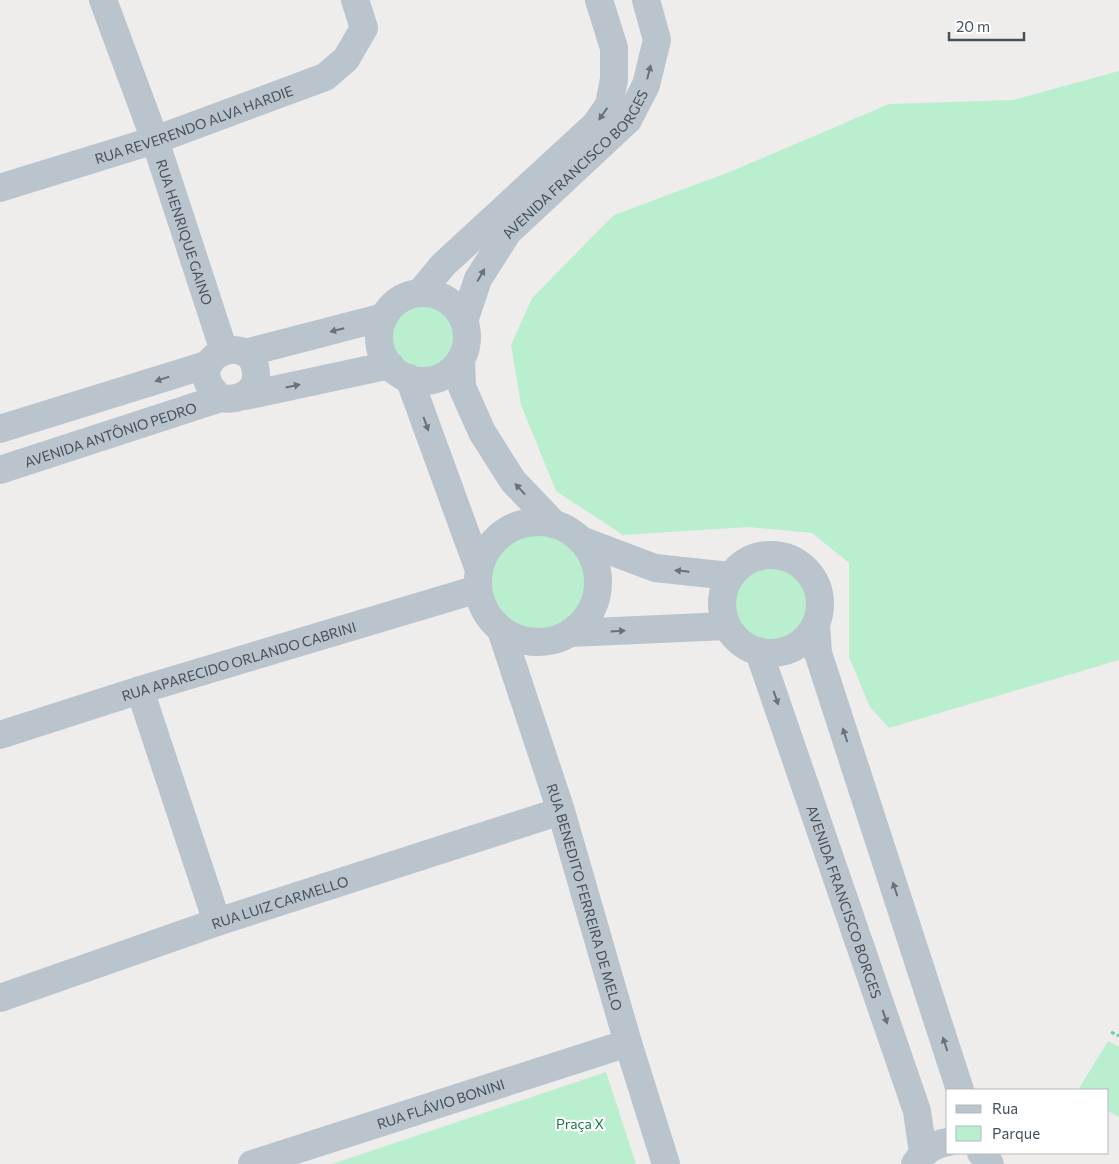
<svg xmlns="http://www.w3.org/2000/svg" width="1119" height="1164" font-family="Commissioner,sans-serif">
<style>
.green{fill:#b9efce}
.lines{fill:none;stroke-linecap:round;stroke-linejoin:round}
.path{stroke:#70cd9f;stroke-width:3;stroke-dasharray:4 2.5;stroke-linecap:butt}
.street{stroke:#bac4cc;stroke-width:28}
.oneway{fill:#67737c}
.labels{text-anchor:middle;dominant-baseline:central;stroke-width:4.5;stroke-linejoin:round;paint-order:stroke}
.street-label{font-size:14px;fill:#44505a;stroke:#fff}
.park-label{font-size:14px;fill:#157b48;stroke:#fff}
</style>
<rect width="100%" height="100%" fill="#efecec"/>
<path class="green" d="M1119,71v589l-230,68 -19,-21 -21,-50v-94l-37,-30 -63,-6 -126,8 -67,-44 -35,-86 -10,-60 21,-47 82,-83 118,-44 157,-67 124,-4z
M391 337a32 32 0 1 1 64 0a32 32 0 1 1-64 0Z
M490 583a48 48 0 1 1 96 0a48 48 0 1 1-96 0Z
M733 605a38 38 0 1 1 76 0a38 38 0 1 1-76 0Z
M1108,1041l11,6v70l-11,-6v-21h-30z
M606,1072l30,92h-304z"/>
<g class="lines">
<path class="path" d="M1111,1032l8,4"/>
<g class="street">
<path id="s1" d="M103,0l52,140 69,211"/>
<path id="s2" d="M0,188l155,-48 170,-63 21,-18 18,-31 -9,-28"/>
<path d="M420,293l23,-28 152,-140 14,-20 5,-26v-31l-15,-48"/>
<circle cx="423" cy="337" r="44"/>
<path id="s3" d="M464,321l14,-42 30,-47 120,-112 18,-35 11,-45 -11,-40"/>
<path d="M245,353l139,-36"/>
<path d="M461,359l1,28 20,45 31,49 41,43"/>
<path d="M409,378l70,192"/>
<path d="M245,396l145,-31"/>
<path d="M0,429l209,-65"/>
<path id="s4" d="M0,470l221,-72c16,3 36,-4 35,-24 -2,-49 -82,-14 -35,24"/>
<circle cx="538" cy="582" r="60"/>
<path d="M581,540l74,28 75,8"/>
<circle cx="771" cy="604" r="49"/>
<path d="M816,624l2,29 142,437"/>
<path id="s5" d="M501,630l60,181 67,232 38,121"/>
<path d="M570,633l157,-7"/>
<path id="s6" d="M759,652l158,459 6,42"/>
<path d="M140,690l77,232"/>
<path id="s7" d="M0,735l140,-45 338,-101"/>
<path id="s8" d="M0,998l217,-76 344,-111"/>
<path d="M981,1153l9,11"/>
<path id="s9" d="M252,1164l376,-121"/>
<path d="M915,1164c8,-12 18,-20 33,-22"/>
</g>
</g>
<defs><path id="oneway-solid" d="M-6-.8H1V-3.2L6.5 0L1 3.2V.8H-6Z" transform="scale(1.25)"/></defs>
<g class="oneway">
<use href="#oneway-solid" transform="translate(649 72) rotate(-76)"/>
<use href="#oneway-solid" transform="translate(603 114) rotate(125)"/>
<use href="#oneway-solid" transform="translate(481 275) rotate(-60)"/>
<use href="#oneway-solid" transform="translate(337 330) rotate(166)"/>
<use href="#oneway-solid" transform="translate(162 379) rotate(163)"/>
<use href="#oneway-solid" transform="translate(293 386) rotate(-12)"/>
<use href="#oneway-solid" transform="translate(426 424) rotate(70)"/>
<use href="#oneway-solid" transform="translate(520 489) rotate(-133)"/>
<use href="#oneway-solid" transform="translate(682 571) rotate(-174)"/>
<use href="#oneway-solid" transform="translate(618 631) rotate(-3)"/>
<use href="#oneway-solid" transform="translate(776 698) rotate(71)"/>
<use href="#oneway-solid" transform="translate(845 735) rotate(-108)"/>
<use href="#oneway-solid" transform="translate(895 889) rotate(-108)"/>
<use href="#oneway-solid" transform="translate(885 1017) rotate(71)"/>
<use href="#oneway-solid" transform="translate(945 1044) rotate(-108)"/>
</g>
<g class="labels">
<g class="street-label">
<text stroke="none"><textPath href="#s2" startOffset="204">RUA REVERENDO ALVA HARDIE</textPath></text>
<text stroke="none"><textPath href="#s3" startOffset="196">AVENIDA FRANCISCO BORGES</textPath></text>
<text stroke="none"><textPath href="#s1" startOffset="246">RUA HENRIQUE GAINO</textPath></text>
<text stroke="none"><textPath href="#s4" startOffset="116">AVENIDA ANTÔNIO PEDRO</textPath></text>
<text stroke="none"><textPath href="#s7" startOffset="250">RUA APARECIDO ORLANDO CABRINI</textPath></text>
<text stroke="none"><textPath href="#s5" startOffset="280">RUA BENEDITO FERREIRA DE MELO</textPath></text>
<text stroke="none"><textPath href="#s6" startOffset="264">AVENIDA FRANCISCO BORGES</textPath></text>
<text stroke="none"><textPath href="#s8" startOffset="296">RUA LUIZ CARMELLO</textPath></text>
<text stroke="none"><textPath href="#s9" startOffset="198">RUA FLÁVIO BONINI</textPath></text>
</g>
<g class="park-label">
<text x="580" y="1123">Praça X</text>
</g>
</g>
<rect x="946" y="1089" width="162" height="65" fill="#ffffff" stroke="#b4b9bd"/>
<rect x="956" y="1105" width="25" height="8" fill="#bac4cc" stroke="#b4b9bd"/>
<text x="992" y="1114" font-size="15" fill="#44505a">Rua</text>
<rect x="956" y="1126" width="25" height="15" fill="#b9efce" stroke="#b4b9bd"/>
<text x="992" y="1139" font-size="15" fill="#44505a">Parque</text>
<path d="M949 32v8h75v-8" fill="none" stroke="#44505a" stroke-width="2.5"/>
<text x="956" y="32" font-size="15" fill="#44505a" stroke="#ffffff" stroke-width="4" paint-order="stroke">20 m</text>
</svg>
